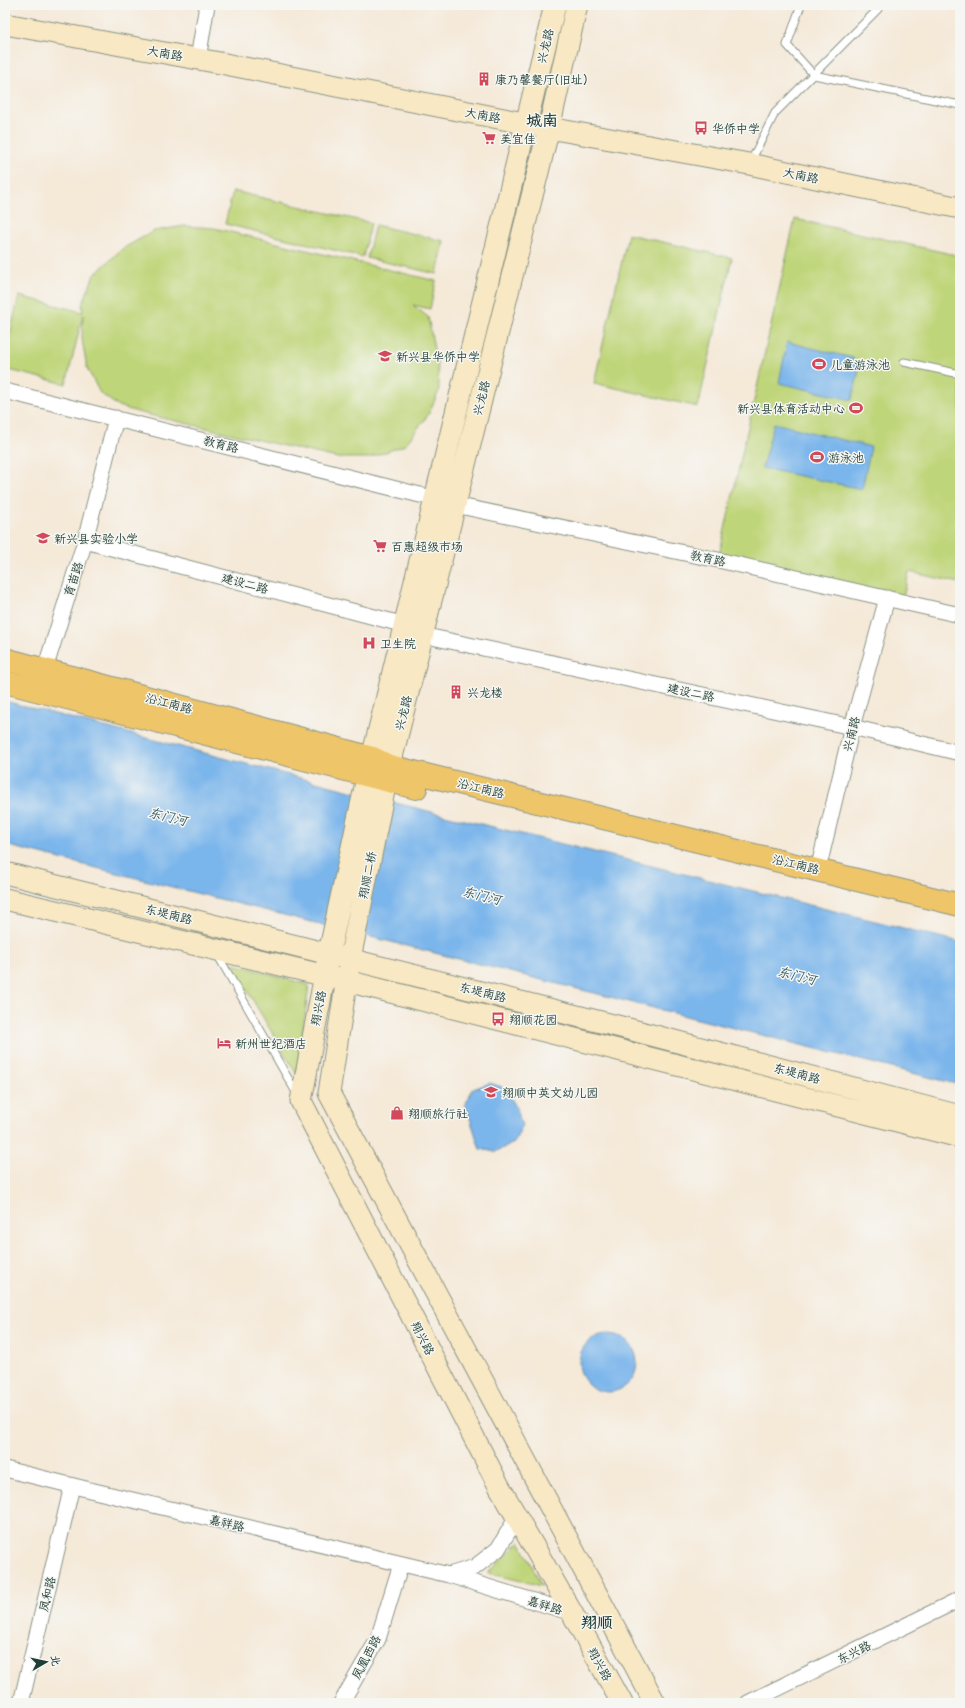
<svg xmlns="http://www.w3.org/2000/svg" width="965" height="1708" font-family="'Patrick Hand','LXGW WenKai TC',sans-serif">
<style>
.green{fill:#bfd579;stroke:#6f8956}
.water{fill:#7ab5eb;stroke:#4c7990}
.lines{fill:none;stroke-linecap:round;stroke-linejoin:round}
.lane-casing{stroke:#8a9386;stroke-width:9}
.street-casing{stroke:#8a9386;stroke-width:17}
.secondary-casing{stroke:#8a9386;stroke-width:23}
.primary-casing{stroke:#8a9386;stroke-width:24}
.lane{stroke:#fff;stroke-width:7}
.street{stroke:#fff;stroke-width:15}
.secondary{stroke:#f8e8c3;stroke-width:21}
.primary{stroke:#eec569;stroke-width:22}
.labels{text-anchor:middle;dominant-baseline:central;stroke-width:3;stroke-linejoin:round;paint-order:stroke}
.street-label{font-size:12px;fill:#1f3d34;stroke:#f6f6f2}
.poi-label{font-size:12px;fill:#1f3d34;stroke:#f6f6f2;text-anchor:start}
.water-label{font-size:13px;font-style:italic;fill:#365b62;stroke:#f6f6f2}
.district-label{font-size:16px;font-weight:bold;fill:#1f3d34;stroke:#f6f6f2}
</style>
<rect width="100%" height="100%" fill="#f6f6f2"/>
<filter id="ink" filterUnits="userSpaceOnUse"><feTurbulence type="fractalNoise" baseFrequency=".025" numOctaves="2"/><feDisplacementMap in="SourceGraphic" scale="8" xChannelSelector="R" yChannelSelector="G"/><feConvolveMatrix kernelMatrix="1 2 1 2 8 2 1 2 1" color-interpolation-filters="sRGB"/></filter>
<filter id="wash" filterUnits="userSpaceOnUse"><feTurbulence type="fractalNoise" baseFrequency=".012" numOctaves="4" result="noise"/><feDisplacementMap in="SourceGraphic" scale="16" xChannelSelector="R" yChannelSelector="G"/><feGaussianBlur stdDeviation="0.9" result="paint"/><feColorMatrix in="noise" values="0 0 0 0 0 0 0 0 0 0 0 0 0 0 0 0 0 1.4 0 .05"/><feComposite in="paint" operator="in"/></filter>
<g filter="url(#wash)">
<rect width="100%" height="100%" fill="#f5e9d8"/>
<path class="green" d="M233,191l138,32 -8,34 -138,-33z
M795,219l165,37v327l-51,-11 -7,30 -184,-42z
M375,225l69,16 -7,33 -70,-16z
M185,226l29,2 222,53 -6,28 -17,-4 15,12 10,53 1,21 -11,24 -23,30 -36,13h-32l-196,-45 -23,-7 -18,-13 -13,-25 -5,-29 1,-24 -17,69 -61,-15v-14l14,-59 64,16 -1,-7 12,-30 28,-26 32,-18z
M628,234l104,24 -34,149 -104,-24z
M231,963l78,22 -12,90z
M520,1541l22,45 -54,-13z"/>
<path class="water" d="M787,342l66,16 6,13 -7,29 -73,-17z
M774,423l97,24 -9,42 -100,-21z
M5,701l403,105 552,136v143l-955,-240z
M490,1083l12,4 8,9 7,13 5,17 -8,17 -19,9 -15,-3 -15,-46 8,-14z
M579 1363a29 29 0 1 1 58 0a29 29 0 1 1-58 0Z"/>
</g>
<g filter="url(#ink)">
<g class="lines">
<g class="lane-casing">
<path id="lane" d="M801,5l-14,40 27,30 146,30
M750,163l25,-50 107,-108
M904,362l56,12
M217,954l80,140"/>
</g>
<g class="street-casing">
<path id="street" d="M198,59l9,-54
M5,391l431,108
M455,505l263,55 242,55
M85,541l320,84
M422,635l430,92 108,26
M45,669l40,-128 31,-123
M818,870l34,-143 35,-129
M5,1469l85,21 359,85 123,38
M449,1575l26,-8 23,-18 19,-32
M21,1703l51,-217
M341,1703l37,-64 23,-75
M748,1703l212,-104"/>
</g>
<g class="secondary-casing">
<path id="secondary" d="M555,5l-190,782 -36,166 -28,148 198,385 73,127 50,90
M577,5l-28,123 -163,653 -36,178 -21,134 326,610
M5,24l215,39 329,65 200,36 211,44
M5,873l616,154 339,89
M5,899l342,82 613,156"/>
</g>
<g class="primary-casing">
<path id="primary" d="M5,659l368,99 16,8 571,139
M5,682l411,106"/>
</g>
<use href="#lane" class="lane"/>
<use href="#street" class="street"/>
<use href="#secondary" class="secondary"/>
<use href="#primary" class="primary"/>
</g>
</g>
<defs>
<g id="building-bare" transform="scale(1.08)"><path d="M-4-6H4V6H1V3H-1V6H-4ZM-2.5-4.3h1.7v1.8h-1.7ZM.8-4.3h1.7v1.8H.8ZM-2.5-1h1.7V.8h-1.7ZM.8-1h1.7V.8H.8Z" fill="#d1495b" stroke="#f6f6f2" stroke-width="2.5" paint-order="stroke"/></g>
<g id="bus-bare" transform="scale(1.08)"><path d="M-5-6H5V4H4V6H2V4H-2V6H-4V4H-5ZM-3.5-4V0h7V-4ZM-3.5 1.2v1.5H-2V1.2ZM2 1.2v1.5H3.5V1.2Z" fill="#d1495b" stroke="#f6f6f2" stroke-width="2.5" paint-order="stroke"/></g>
<g id="supermarket-bare" transform="scale(1.08)"><path d="M-6-5.5h2.5l.6 2H6L4.5 2H-2.5L-4.4-4H-6ZM-1.5 3.2a1.3 1.3 0 1 0 .1 0ZM3 3.2a1.3 1.3 0 1 0 .1 0Z" fill="#d1495b" stroke="#f6f6f2" stroke-width="2.5" paint-order="stroke"/></g>
<g id="school-bare" transform="scale(1.08)"><path d="M0-5L7-2L0 1L-7-2ZM-4 1L0 2.5L4 1V4Q0 6-4 4Z" fill="#d1495b" stroke="#f6f6f2" stroke-width="2.5" paint-order="stroke"/></g>
<g id="stadium-bare" transform="scale(1.08)"><path d="M0-5a6.5 5 0 1 0 0 10a6.5 5 0 1 0 0-10ZM-3.5-1.8h7v3.6h-7Z" fill="#d1495b" stroke="#f6f6f2" stroke-width="2.5" paint-order="stroke"/></g>
<g id="hospital-bare" transform="scale(1.08)"><path d="M-5-5h3v3.5h4V-5h3V5h-3V1.5h-4V5h-3Z" fill="#d1495b" stroke="#f6f6f2" stroke-width="2.5" paint-order="stroke"/></g>
<g id="hotel-bare" transform="scale(1.08)"><path d="M-6-4.5h1.5V1H6V5H4.5V3h-9V5H-6ZM-4 0a1.8 1.8 0 1 1 3.6 0ZM.5 0V-2.5h3Q6-2.5 6 0Z" fill="#d1495b" stroke="#f6f6f2" stroke-width="2.5" paint-order="stroke"/></g>
<g id="shop-bare" transform="scale(1.08)"><path d="M-5-2.5h2.3a2.7 3.5 0 0 1 5.4 0H5L5.5 6h-11ZM-1.5-2.5h3a1.5 2.3 0 0 0-3 0Z" fill="#d1495b" stroke="#f6f6f2" stroke-width="2.5" paint-order="stroke"/></g>
</defs>
<g fill-rule="evenodd">
<use href="#building-bare" x="484" y="79"/>
<use href="#bus-bare" x="701" y="128"/>
<use href="#supermarket-bare" x="489" y="138"/>
<use href="#school-bare" x="385" y="356"/>
<use href="#stadium-bare" x="819" y="364"/>
<use href="#stadium-bare" x="856" y="408"/>
<use href="#stadium-bare" x="817" y="457"/>
<use href="#school-bare" x="43" y="538"/>
<use href="#supermarket-bare" x="380" y="546"/>
<use href="#hospital-bare" x="369" y="643"/>
<use href="#building-bare" x="456" y="692"/>
<use href="#bus-bare" x="498" y="1019"/>
<use href="#hotel-bare" x="224" y="1043"/>
<use href="#school-bare" x="491" y="1092"/>
<use href="#shop-bare" x="397" y="1113"/>
</g>
<g class="labels">
<g class="street-label">
<text transform="translate(545 46) rotate(-77)">兴龙路</text>
<text transform="translate(165 53) rotate(10)">大南路</text>
<text transform="translate(483 115) rotate(11)">大南路</text>
<text transform="translate(801 175) rotate(12)">大南路</text>
<text transform="translate(481 398) rotate(-76)">兴龙路</text>
<text transform="translate(221 444) rotate(14)">教育路</text>
<text transform="translate(708 558) rotate(12)">教育路</text>
<text transform="translate(73 579) rotate(-72)">育苗路</text>
<text transform="translate(245 583) rotate(15)">建设二路</text>
<text transform="translate(691 692) rotate(12)">建设二路</text>
<text transform="translate(169 703) rotate(15)">沿江南路</text>
<text transform="translate(403 713) rotate(-76)">兴龙路</text>
<text transform="translate(851 734) rotate(-76)">兴南路</text>
<text transform="translate(481 788) rotate(14)">沿江南路</text>
<text transform="translate(796 864) rotate(14)">沿江南路</text>
<text transform="translate(367 875) rotate(-79)">翔顺二桥</text>
<text transform="translate(169 914) rotate(14)">东堤南路</text>
<text transform="translate(483 992) rotate(14)">东堤南路</text>
<text transform="translate(318 1008) rotate(-79)">翔兴路</text>
<text transform="translate(797 1073) rotate(15)">东堤南路</text>
<text transform="translate(423 1338) rotate(63)">翔兴路</text>
<text transform="translate(227 1523) rotate(13)">嘉祥路</text>
<text transform="translate(47 1594) rotate(-77)">凤和路</text>
<text transform="translate(545 1605) rotate(17)">嘉祥路</text>
<text transform="translate(854 1652) rotate(-26)">东兴路</text>
<text transform="translate(366 1657) rotate(-62)">凤凰西路</text>
<text transform="translate(600 1664) rotate(61)">翔兴路</text>
</g>
<g class="poi-label">
<text x="495" y="79">康乃馨餐厅(旧址)</text>
<text x="712" y="128">华侨中学</text>
<text x="500" y="138">美宜佳</text>
<text x="396" y="356">新兴县华侨中学</text>
<text x="830" y="364">儿童游泳池</text>
<text x="845" y="408" text-anchor="end">新兴县体育活动中心</text>
<text x="828" y="457">游泳池</text>
<text x="54" y="538">新兴县实验小学</text>
<text x="391" y="546">百惠超级市场</text>
<text x="380" y="643">卫生院</text>
<text x="467" y="692">兴龙楼</text>
<text x="509" y="1019">翔顺花园</text>
<text x="235" y="1043">新州世纪酒店</text>
<text x="502" y="1092">翔顺中英文幼儿园</text>
<text x="408" y="1113">翔顺旅行社</text>
</g>
<g class="water-label">
<text transform="translate(168 816) rotate(14)">东门河</text>
<text transform="translate(482 895) rotate(14)">东门河</text>
<text transform="translate(797 975) rotate(14)">东门河</text>
</g>
<g class="district-label">
<text x="542" y="120">城南</text>
<text x="597" y="1622">翔顺</text>
</g>
</g>
<rect width="965" height="1708" fill="none" stroke="#f6f6f2" stroke-width="20"/>
<g transform="translate(46 1662) rotate(81)" stroke="#f6f6f2" stroke-width="3" paint-order="stroke">
<path d="M0-3L7 15L0 10L-7 15Z" fill="#1f3d34"/>
<text y="-6" font-size="11" font-weight="bold" text-anchor="middle" fill="#1f3d34">北</text>
</g>
</svg>
